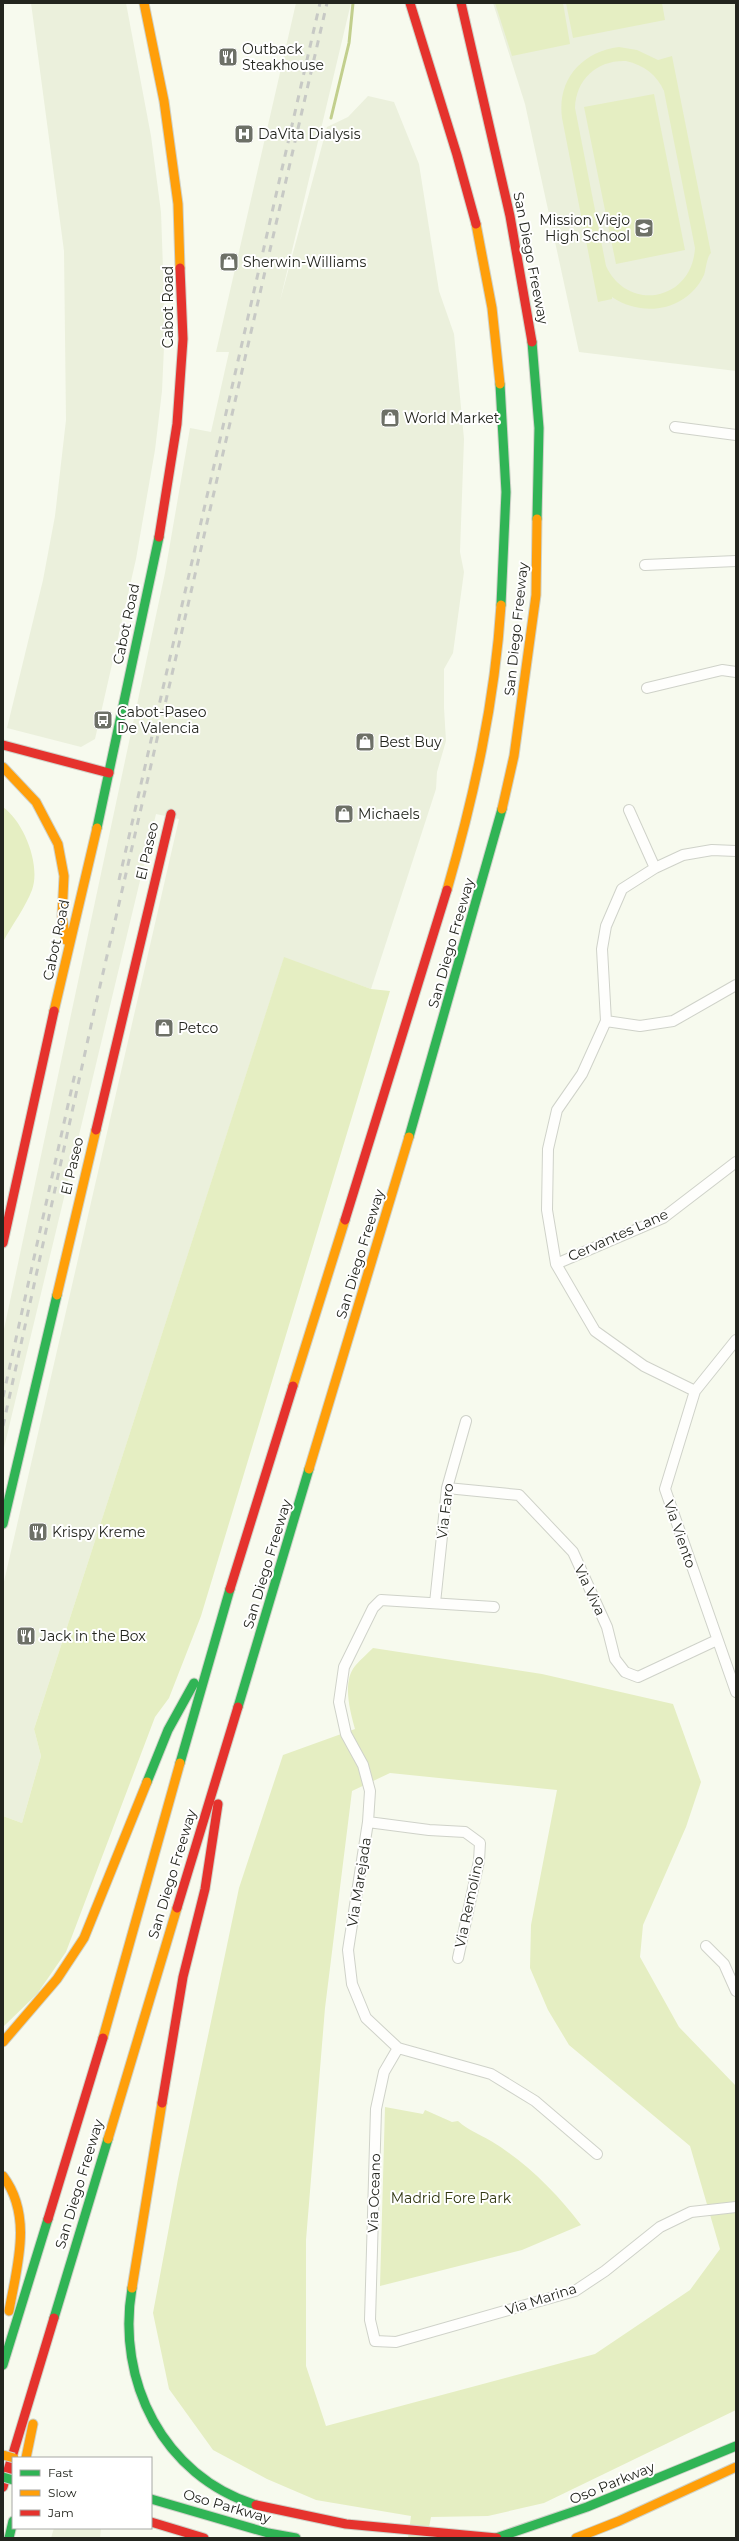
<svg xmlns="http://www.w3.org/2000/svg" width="739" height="2541" font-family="Montserrat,sans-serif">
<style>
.built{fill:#ebf0dc}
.green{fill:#e5eec2;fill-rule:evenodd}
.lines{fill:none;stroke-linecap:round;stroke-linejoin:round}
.stream{stroke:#c2cf8d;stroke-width:3}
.street-casing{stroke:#cfd2c9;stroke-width:12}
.fast-casing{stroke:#cfd2c9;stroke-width:11}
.slow-casing{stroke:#cfd2c9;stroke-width:11}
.jam-casing{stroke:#cfd2c9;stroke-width:11}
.street{stroke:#fefefc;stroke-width:10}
.fast{stroke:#30b455;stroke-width:9}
.slow{stroke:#ff9f0a;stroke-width:9}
.jam{stroke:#e5322d;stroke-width:9}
.rail{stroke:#c7c9c5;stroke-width:3;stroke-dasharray:7 7;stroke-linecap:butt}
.fast-bridge-casing{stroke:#cfd2c9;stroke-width:11;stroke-linecap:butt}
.slow-bridge-casing{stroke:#cfd2c9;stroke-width:11;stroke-linecap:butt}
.fast-bridge{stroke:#30b455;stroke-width:9}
.slow-bridge{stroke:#ff9f0a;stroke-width:9}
.labels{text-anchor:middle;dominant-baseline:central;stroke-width:4;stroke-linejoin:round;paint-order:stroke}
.poi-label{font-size:14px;fill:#23251e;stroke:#fff;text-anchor:start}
.street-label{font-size:14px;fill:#23251e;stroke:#fff}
.park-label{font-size:14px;fill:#313712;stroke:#fff}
</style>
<rect width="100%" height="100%" fill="#f7faee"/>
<path class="built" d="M31,3h95l25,133 10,76 4,113 -3,66 -7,59 -19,109 -41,180 -14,8 -74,-19 36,-148 12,-64 11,-96 -2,-169z
M296,3h55l-71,298 47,-174 21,-10 20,-21 26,6 25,62 20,127 15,43 10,105 -4,113 4,20 -11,81 -9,16v39l2,33 -9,31 -1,17 -65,200 -87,-31 -250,771 7,27 -19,67 -19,-7v-230l176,-767 -23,-5 -153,638v-118l162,-761 25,-145 21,4 18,-80h-13z
M493,3h243v368l-157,-19 -54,-248z
M54,2528h47l-1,10h-49z"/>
<path class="green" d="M495,3h68l7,41 -58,12z
M566,3h96l3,17 -92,18z
M619,47l18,3 21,10 14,-4 39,197c-4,3 -5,16 -7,22 -17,36 -61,43 -92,22v2l-14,3 -36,-184c-5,-38 19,-66 57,-71zM626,61c18,4 31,14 38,30l31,157c-3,53 -67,65 -89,18l-31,-158c1,-29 22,-48 51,-47z
M654,94l31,156 -69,14 -32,-157z
M3,807c21,15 38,58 29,83 -7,18 -20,35 -29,52z
M284,957l87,32 19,2 -189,625 -32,82 -14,19 -89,235 -29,42 -34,33v-211l19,7 19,-67 -7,-27z
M373,1648l169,26 131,30 28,78 -15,45 -43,98 -3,32 39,70 57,59v324l-192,93 -56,13 -57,1 -4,21h-19l3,-22 -95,-16 -49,-21 -54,-29 -44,-61 -16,-76 25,-134 61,-291 44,-133 72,-26c-5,-18 -13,-47 0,-63 6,-7 12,-12 18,-18zM390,1773l167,17 -26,135 -1,43 18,42 21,35 121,101 30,103 -30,41 -95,64 -269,72 -20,-60v-126l19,-232 27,-217z
M385,2107l38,7 2,-4 27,12 6,-1c10,9 21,13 33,20 35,21 66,52 90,84l-59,25 -142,36z"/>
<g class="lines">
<path class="stream" d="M331,118l18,-75 4,-40"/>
<g class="street-casing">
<path id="street" d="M675,427l61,8
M645,565l91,-4
M647,688l75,-18 14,2
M629,810l26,58
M606,1021l34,5 33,-5 63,-36
M556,1264l107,-46 73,-56
M736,1340l-41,51 -30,98 71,203
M695,1391l-51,-25 -49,-35 -39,-67 -9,-54 1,-61 9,-39 25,-36 24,-53 -4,-72 4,-23 16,-37 33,-21 28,-13 29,-5 24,1
M447,1488l72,7 54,57 34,75 8,32 10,13 13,5 79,-37
M435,1603l12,-115 19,-67
M494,1607l-113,-7 -8,8 -29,59 -5,35 7,32 17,31 7,26 -2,31 -20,128 4,34 14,34 32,30 93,26 44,27 62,53
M368,1822l61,8 36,2 15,11 -1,18 -21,97
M706,1946l18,18 12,27
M398,2048l-14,24 -8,37 -6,211 5,21 21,1 179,-51 30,-20 55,-44 31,-15 45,-5"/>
</g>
<g class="fast-casing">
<path id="fast" d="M532,342l7,86 -2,91
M500,384l6,108 -5,113
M97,828l62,-291
M409,1137l93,-328
M3,1524l54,-229
M238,1707l71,-238
M180,1763l50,-174
M147,1782l21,-52 26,-47
M132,2288c-16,93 31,188 124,217
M54,2318l54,-179
M3,2365l45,-146
M151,2499l117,34 28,5
M268,2533l7,5
M9,2538l4,-17
M496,2538l91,-31 149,-61"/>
</g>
<g class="slow-casing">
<path id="slow" d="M144,3l20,98 14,103 2,64
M476,224l16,84 8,76
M3,767l33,35 22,42 6,32 -2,40 4,24
M502,809l12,-53 22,-161 1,-76
M447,890c27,-94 48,-188 54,-285
M54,1011l43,-183
M57,1295l39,-165
M293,1386l52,-166
M309,1469l100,-332
M103,2038l77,-275
M3,2042l54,-63 27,-41 63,-156
M108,2139l69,-231
M3,2176c30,40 14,90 6,135
M132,2288l30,-185
M26,2458l7,-34
M576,2538l43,-17 117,-54"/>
</g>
<g class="jam-casing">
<path id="jam" d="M410,3l47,152 19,69
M461,3l49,213 22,126
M159,537l18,-113 6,-85 -3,-71
M3,745l106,28
M96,1130l75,-316
M345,1220l102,-330
M3,1243l51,-232
M230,1589l63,-203
M177,1908l61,-201
M162,2103l21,-126 22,-88 13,-85
M48,2219l55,-181
M3,2487l51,-169
M256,2505l90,19 151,14
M151,2522l53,16"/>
</g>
<use href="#street" class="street"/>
<use href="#fast" class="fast"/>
<use href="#slow" class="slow"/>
<use href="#jam" class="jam"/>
<path class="rail" d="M119,880l201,-877
M3,1397l73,-328
M3,1426l91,-414 233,-1009"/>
<g class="fast-bridge-casing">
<path id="fast-bridge" d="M3,2477l10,3"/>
</g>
<g class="slow-bridge-casing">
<path id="slow-bridge" d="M3,2455l11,3"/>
</g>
<use href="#fast-bridge" class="fast-bridge"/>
<use href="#slow-bridge" class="slow-bridge"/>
</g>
<defs>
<g id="restaurant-square" transform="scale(1)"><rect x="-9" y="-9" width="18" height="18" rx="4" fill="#6d7067" stroke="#fff"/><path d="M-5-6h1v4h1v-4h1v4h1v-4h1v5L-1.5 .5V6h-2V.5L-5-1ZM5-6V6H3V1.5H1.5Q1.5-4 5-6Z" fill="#fff"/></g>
<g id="hospital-square" transform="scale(1)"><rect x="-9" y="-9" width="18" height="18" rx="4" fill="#6d7067" stroke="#fff"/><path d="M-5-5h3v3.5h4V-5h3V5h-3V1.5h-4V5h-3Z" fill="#fff"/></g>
<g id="school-square" transform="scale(1)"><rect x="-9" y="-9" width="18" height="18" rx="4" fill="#6d7067" stroke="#fff"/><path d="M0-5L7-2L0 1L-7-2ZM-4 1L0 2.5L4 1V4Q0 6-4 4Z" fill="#fff"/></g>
<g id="shop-square" transform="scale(1)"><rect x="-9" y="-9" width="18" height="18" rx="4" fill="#6d7067" stroke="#fff"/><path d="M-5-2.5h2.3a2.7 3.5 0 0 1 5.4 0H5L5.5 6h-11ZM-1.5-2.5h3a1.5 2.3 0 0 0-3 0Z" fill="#fff"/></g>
<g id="bus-square" transform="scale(1)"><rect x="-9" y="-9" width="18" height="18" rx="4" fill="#6d7067" stroke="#fff"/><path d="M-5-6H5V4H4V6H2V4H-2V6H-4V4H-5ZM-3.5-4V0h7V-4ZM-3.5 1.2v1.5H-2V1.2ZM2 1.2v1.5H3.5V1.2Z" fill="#fff"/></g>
</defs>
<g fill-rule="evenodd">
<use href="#restaurant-square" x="228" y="57"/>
<use href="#hospital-square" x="244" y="134"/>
<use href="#school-square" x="644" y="228"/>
<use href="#shop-square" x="229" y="262"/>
<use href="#shop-square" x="390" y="418"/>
<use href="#bus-square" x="103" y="720"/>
<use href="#shop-square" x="365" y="742"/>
<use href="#shop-square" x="344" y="814"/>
<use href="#shop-square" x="164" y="1028"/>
<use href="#restaurant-square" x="38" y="1532"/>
<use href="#restaurant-square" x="26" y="1636"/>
</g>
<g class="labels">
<g class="poi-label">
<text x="242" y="49">Outback<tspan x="242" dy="16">Steakhouse</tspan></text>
<text x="258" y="134">DaVita Dialysis</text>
<text x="630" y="220" text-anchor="end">Mission Viejo<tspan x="630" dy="16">High School</tspan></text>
<text x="243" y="262">Sherwin-Williams</text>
<text x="404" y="418">World Market</text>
<text x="117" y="712">Cabot-Paseo<tspan x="117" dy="16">De Valencia</tspan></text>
<text x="379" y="742">Best Buy</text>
<text x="358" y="814">Michaels</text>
<text x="178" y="1028">Petco</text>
<text x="52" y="1532">Krispy Kreme</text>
<text x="40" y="1636">Jack in the Box</text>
</g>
<g class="street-label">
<text transform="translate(531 258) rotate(79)">San Diego Freeway</text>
<text transform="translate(168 307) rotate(-90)">Cabot Road</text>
<text transform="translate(126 624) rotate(-78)">Cabot Road</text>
<text transform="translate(516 629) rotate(-84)">San Diego Freeway</text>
<text transform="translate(147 851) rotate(-77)">El Paseo</text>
<text transform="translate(56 940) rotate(-78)">Cabot Road</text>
<text transform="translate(451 943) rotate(-74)">San Diego Freeway</text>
<text transform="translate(72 1166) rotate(-77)">El Paseo</text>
<text transform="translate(618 1235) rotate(-24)">Cervantes Lane</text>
<text transform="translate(360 1254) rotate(-73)">San Diego Freeway</text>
<text transform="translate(445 1511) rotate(-83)">Via Faro</text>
<text transform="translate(680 1534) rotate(71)">Via Viento</text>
<text transform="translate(267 1564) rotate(-73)">San Diego Freeway</text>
<text transform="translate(590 1590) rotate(65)">Via Viva</text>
<text transform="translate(172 1874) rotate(-73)">San Diego Freeway</text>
<text transform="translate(359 1882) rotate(-81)">Via Marejada</text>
<text transform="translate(469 1902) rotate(-78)">Via Remolino</text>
<text transform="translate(79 2184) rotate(-73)">San Diego Freeway</text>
<text transform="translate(374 2193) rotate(-88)">Via Oceano</text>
<text transform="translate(541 2299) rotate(-18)">Via Marina</text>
<text transform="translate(612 2483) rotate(-22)">Oso Parkway</text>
<text transform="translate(227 2506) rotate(16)">Oso Parkway</text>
</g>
<g class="park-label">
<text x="451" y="2198">Madrid Fore Park</text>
</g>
</g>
<rect width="739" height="2541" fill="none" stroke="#23251e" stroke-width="8"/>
<rect x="12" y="2457" width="140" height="72" fill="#ffffff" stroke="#a7a8a5"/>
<rect x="20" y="2470" width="20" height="6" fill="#30b455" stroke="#a7a8a5"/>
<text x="48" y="2477" font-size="12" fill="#23251e">Fast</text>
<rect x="20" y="2490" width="20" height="6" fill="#ff9f0a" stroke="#a7a8a5"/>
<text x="48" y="2497" font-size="12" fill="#23251e">Slow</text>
<rect x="20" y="2510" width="20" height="6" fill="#e5322d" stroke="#a7a8a5"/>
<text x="48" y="2517" font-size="12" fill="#23251e">Jam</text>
</svg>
